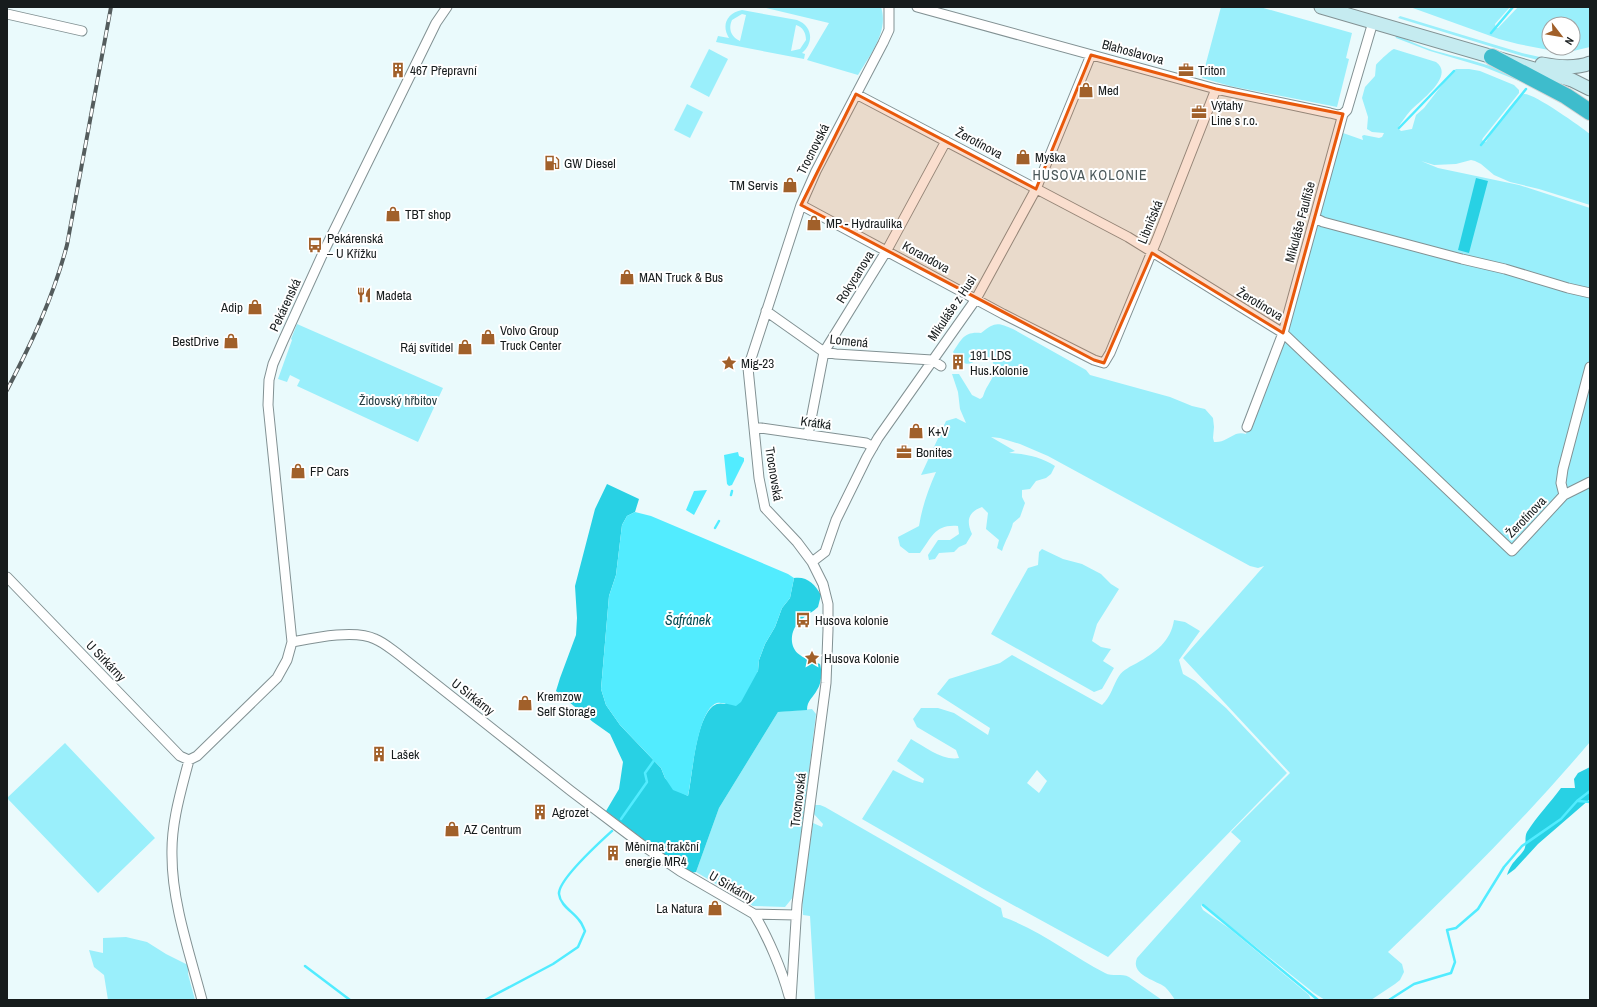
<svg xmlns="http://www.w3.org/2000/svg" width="1597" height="1007" font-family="'Archivo Narrow',sans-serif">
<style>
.green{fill:#9aeffb;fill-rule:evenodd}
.forest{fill:#28d1e4}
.water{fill:#52ecff}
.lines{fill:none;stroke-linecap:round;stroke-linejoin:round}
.stream{stroke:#52ecff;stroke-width:2.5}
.street-casing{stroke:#829193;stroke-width:11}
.secondary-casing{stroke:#829193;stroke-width:15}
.highway-casing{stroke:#d5d6d6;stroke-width:18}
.street{stroke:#fff;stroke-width:9}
.secondary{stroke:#c5ebf0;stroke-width:13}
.highway{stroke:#3ebccc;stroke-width:16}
.rail-casing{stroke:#545c5d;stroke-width:4}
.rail{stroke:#fff;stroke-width:2.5;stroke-dasharray:8;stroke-linecap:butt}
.marked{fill:#e8590c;fill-opacity:0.2;stroke:#e8590c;stroke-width:3;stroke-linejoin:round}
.labels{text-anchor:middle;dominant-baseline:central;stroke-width:4;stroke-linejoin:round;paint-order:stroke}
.street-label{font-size:13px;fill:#171c1d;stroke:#fff}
.poi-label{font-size:13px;fill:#171c1d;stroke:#fff;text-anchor:start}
.park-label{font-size:13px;fill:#253e42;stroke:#fff}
.neighbourhood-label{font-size:14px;letter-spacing:1px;fill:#4a5759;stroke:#fff}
.water-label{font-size:14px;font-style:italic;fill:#024a52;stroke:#fff}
</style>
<rect width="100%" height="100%" fill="#eafafc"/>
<path class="green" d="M762,7h119c8,24 -11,48 -23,68l-51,-15 22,-37z
M1221,7h39l92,26 -6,25 3,1 -12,48 -107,-21 -28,-8z
M1410,7h100l-15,17 1,4h2l20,-21h72v40l-17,4h-19l-36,-7 -19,-5zM1549,24h24v24h-24z
M742,10l55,10c16,6 17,23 5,33l3,1 -1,5 -88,-17 2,-6 11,2c-8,-13 -2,-25 13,-28zM742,14l4,1 -6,26c-9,-4 -12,-12 -8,-21zM796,25c7,2 10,8 10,15l-6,9 -9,2z
M1400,16l122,37 27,6 23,2 -34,-1 -16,-4 -124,-38z
M1395,35c12,4 24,11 37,15 35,10 69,15 100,36l-48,-19 -54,-16 -34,-13z
M709,49l19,10 -19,38 -19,-10z
M1394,49l42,13c19,14 -15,38 -25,48 -5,6 -9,11 -13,18l3,3 11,-2 4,-14 8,-7 28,-36 4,-3h13l11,2 34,14 5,5v3l-36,45 -1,2 2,2h2c5,-9 29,-46 38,-48 10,-1 57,33 66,40v71l-51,-16 -29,-7 -16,-7 -13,-11 -6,-3 -4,-1 -15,4 -22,1 -13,-4 17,7 81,17 71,23v534c-63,74 -131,143 -202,210l14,12 2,8 -4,8 -5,4 -24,16h-46l-11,-7 -112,-89 -1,2 2,4 27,19 79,66 2,5h-136c-3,-5 -6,-9 -10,-13 -10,-7 -35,-12 -28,-29l104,-117 -10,-9 59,-59 -107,-115 81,-92 -6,2 -8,-2 -202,-110 -28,-12 -20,-6 -9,-1 24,14 -6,2c17,1 32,4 46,13l-4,8 -5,4 -10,3 -6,8 -8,1v7l3,6 -5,14 -7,6c-2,9 -8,18 -11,28l-5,-3 2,-8 -13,-11 2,-16 -6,-6c-14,5 -16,14 -10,27l-6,10 -7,3 -5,5 -15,1 -4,6 -6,1 -1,-5 10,-15h12l9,-6 -1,-8c-23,-2 -26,11 -38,27h-11l-9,-7 -2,-9 21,-11c3,-19 9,-36 17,-54l-15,3 25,-54 10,-3 10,5 -6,-14 -2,-17 -6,-18h7l13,21 8,4c4,-2 3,-4 5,-8 6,-13 14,-17 6,-33 -18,-4 -20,19 -38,-6 8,-12 11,-21 28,-19 14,-11 16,-11 32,-4l73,41 4,5 80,22 22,9 13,3 8,9 1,9 -1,11 1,4c9,1 15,-5 22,-8 3,-1 7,-1 10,0l97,-301 20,7 -1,-4 2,-1 15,3 3,-1 2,-4 -12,-1 -5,-3 1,-12 -6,-19 3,-11 10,-11 1,-11c2,-3 15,-15 18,-16z
M687,104l16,8 -13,26 -16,-8z
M297,324l146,64 -25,54 -121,-56 3,-6 -10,-5 -3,7 -9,-3 14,-39 -1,-1z
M1042,549l21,10 19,5 19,10 10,10 8,5 -22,35 -5,17 9,6 10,2 -8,12 11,7 -12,21 -8,3 -103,-58 37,-66 10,-3 1,-13z
M1174,620l11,2 15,9 -21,29 4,14 12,7 31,27 61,65 -179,184 -126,-69 -120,-69 31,-49 20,10 10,3 1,-4 -27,-18 14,-22c14,8 32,22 48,19l-3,-8 -39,-23 -4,-8 8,-11h17l16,5 34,22 2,-7 -53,-34 12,-15 51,-16 12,-8 90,50c9,-8 11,-20 17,-29 4,-6 12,-10 18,-13 18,-10 34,-22 37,-43zM1037,770l10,11 -8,12 -12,-10z
M812,709l4,5 -22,182 -9,11 -32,-1 -57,-34 23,-64 59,-96z
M65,743l90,95 -57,55 -91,-95z
M814,805h6l5,2 176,101 2,9c37,13 68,38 102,56 7,4 17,0 24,4l33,23h-347l-5,-84 -7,-1 -1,-17 11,-75 9,4 1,-3 -10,-11z
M126,937l21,5 19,12 22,11v9l7,26h-87l-4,-25 -10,-8 -5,-17 14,3v-15z"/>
<path class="forest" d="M1476,178l12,3 -19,72 -11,-3z
M607,484l32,15 -4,13 -8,4 -5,9 -6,50 -7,21 -8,93 5,16 14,20 41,43 4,10 12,12 11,6c5,-23 7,-75 25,-90 4,-3 8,-3 12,-2l33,-33 1,-11 6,-16 10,-17 7,-19 8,-10 4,-20c13,-2 21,6 27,17l-3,12c-5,5 -12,8 -17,13 -11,9 -13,27 -1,35 6,5 13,6 20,9 2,7 2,19 -3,26 -4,8 -10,10 -10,20l-29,2 -59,96 -23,64 -5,1 -19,-12 -66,-50 13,-22 4,-27 -13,-28 -17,-12 -37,-31 4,-13 16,-43 1,-17 -2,-32 20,-77z
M1590,767v32l-52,45 -23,25 -8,6c5,-14 9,-14 17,-25 3,-5 0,-13 3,-18 10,-16 23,-29 34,-44h14l-1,-9 4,-6z"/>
<path class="water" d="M738,452l1,4 5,2v3l-12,24 -3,1 -2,-2 -3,-29z
M707,490l-13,25 -8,-5 8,-19z
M635,512l16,4 137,58 6,4 -4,20 -8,10 -7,19 -10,17 -6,16 -1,11 -17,31 -5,4c-6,-1 -14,-4 -19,-3 -20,6 -25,75 -29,93l-15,-6 -8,-12 -4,-10 -41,-43 -14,-20 -5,-16 8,-93 7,-21 6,-50 5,-9z"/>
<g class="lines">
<path class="stream" d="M1491,33l22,-26
M1399,128l55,-57
M1481,145l45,-56
M731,495l1,-4
M715,528l4,-7
M1578,801l12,1
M621,819l26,-37 -2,-9 10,-14
M1203,905l115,95
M305,966l45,34
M485,1000l68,-36 25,-17 7,-16c-2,-4 -3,-8 -6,-11 -6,-8 -19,-15 -20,-26 -1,-14 42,-53 53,-63
M1389,1000l25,-16 37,-11 4,-11 -8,-32 9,-2 22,-19 26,-42 18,-21 39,-27 16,-18 13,-10"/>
<g class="street-casing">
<path id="street" d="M917,7l299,82 114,24 8,2 5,-1
M7,14l75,17
M856,94l272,143 155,96 229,218 52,-56 26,-13
M801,205l202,109 91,46 10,3 6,-10 48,-116 58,-148
M1315,218l8,4 139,37 43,10 63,19 22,5
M766,311l58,41 12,2 96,6 9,6
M754,427l112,16 7,4
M1247,427l36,-94 60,-219 4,-4 26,-88
M808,435l16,-83 63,-102 59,-109
M1564,495l-3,-12 2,-14 27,-102
M812,562l13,-10 11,-32 31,-63 11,-19 98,-139 60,-110 55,-134
M7,577l173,179 9,4 8,-4 80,-78 10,-18 5,-18 -24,-237 1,-25 4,-16 10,-23 41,-90 112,-228 11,-16
M292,642c21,-4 63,-13 83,-3 8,3 16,10 23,15l173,137 74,56 35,24 74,43c14,23 28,56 35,82
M189,760c-8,31 -18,63 -17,96 0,47 18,98 30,144
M754,914l42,1
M791,1000l6,-96 29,-221 2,-53v-26l-5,-20 -11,-22 -15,-20 -32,-34 -6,-30 -11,-110 53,-163 15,-34 67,-128 6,-13v-23"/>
</g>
<g class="secondary-casing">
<path id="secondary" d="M1321,7l251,73 18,9
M1542,64c16,3 33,5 48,-1"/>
</g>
<g class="highway-casing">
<path id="highway" d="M1492,57l74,39 24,16"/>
</g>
<use href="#street" class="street"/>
<use href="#secondary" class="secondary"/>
<use href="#highway" class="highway"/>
<g class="rail-casing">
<path id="rail" d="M7,390c25,-48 46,-92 60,-145l44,-238"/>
</g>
<use href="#rail" class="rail"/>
</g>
<path class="marked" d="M1091,55l125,34 127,25 -60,219 -131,-80 -48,110 -10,-3 -293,-155 55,-111 180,95z"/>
<defs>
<g id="building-bare" transform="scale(1.2)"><path d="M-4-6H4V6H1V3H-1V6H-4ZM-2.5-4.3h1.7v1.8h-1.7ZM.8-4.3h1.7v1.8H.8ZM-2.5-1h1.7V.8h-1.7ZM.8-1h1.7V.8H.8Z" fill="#a1602a" stroke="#fff" stroke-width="2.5" paint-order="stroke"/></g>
<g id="office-bare" transform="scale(1.2)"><path d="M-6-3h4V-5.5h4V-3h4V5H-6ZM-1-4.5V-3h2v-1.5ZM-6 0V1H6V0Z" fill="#a1602a" stroke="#fff" stroke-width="2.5" paint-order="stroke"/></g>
<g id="shop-bare" transform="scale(1.2)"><path d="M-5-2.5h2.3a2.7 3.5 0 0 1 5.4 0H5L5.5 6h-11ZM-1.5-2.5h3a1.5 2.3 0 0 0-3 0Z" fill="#a1602a" stroke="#fff" stroke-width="2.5" paint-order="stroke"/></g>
<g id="fuel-bare" transform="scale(1.2)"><path d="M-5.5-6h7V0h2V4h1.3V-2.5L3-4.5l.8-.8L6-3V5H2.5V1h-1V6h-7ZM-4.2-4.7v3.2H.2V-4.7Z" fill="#a1602a" stroke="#fff" stroke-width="2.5" paint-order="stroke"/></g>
<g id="bus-bare" transform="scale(1.2)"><path d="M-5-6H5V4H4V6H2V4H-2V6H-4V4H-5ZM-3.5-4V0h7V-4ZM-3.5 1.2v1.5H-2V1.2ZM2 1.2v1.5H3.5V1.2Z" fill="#a1602a" stroke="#fff" stroke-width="2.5" paint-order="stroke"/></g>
<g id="restaurant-bare" transform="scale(1.2)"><path d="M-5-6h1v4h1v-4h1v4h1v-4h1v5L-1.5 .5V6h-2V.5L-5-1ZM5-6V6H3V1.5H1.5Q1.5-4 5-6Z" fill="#a1602a" stroke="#fff" stroke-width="2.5" paint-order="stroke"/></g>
<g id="sight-bare" transform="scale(1.2)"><path d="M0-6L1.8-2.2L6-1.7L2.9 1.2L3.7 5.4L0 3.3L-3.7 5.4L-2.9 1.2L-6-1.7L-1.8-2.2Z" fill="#a1602a" stroke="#fff" stroke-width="2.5" paint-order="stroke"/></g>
</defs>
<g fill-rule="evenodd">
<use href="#building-bare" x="398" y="70"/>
<use href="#office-bare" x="1186" y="70"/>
<use href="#shop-bare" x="1086" y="90"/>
<use href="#office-bare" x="1199" y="112"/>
<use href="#shop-bare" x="1023" y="157"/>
<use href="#fuel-bare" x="552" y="163"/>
<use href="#shop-bare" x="790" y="185"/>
<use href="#shop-bare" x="393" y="214"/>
<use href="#shop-bare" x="814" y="223"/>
<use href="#bus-bare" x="315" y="245"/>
<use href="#shop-bare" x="627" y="277"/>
<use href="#restaurant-bare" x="364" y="295"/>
<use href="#shop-bare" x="255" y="307"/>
<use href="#shop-bare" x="488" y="337"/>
<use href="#shop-bare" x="231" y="341"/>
<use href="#shop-bare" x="465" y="347"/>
<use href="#building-bare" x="958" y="362"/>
<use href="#sight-bare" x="729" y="363"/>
<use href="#shop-bare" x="916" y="431"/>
<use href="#office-bare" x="904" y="452"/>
<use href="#shop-bare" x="298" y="471"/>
<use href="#bus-bare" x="803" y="620"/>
<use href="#sight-bare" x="812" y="658"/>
<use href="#shop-bare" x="525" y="703"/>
<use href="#building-bare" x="379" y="754"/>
<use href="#building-bare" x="540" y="812"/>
<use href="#shop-bare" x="452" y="829"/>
<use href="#building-bare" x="613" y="853"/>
<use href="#shop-bare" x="715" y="908"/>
</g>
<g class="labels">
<g class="street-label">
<text transform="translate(1133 52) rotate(15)">Blahoslavova</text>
<text transform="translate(979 143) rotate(28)">Žerotínova</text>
<text transform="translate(813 149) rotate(-63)">Trocnovská</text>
<text transform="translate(1150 222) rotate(-68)">Libničská</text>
<text transform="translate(1300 222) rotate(-75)">Mikuláše Faulfiše</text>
<text transform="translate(926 257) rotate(29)">Korandova</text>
<text transform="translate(855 277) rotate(-58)">Rokycanova</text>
<text transform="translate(1260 304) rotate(31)">Žerotínova</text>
<text transform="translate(285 305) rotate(-65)">Pekárenská</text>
<text transform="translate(952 308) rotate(-56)">Mikuláše z Husi</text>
<text transform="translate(849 341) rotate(6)">Lomená</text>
<text transform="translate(816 423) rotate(8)">Krátká</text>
<text transform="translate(774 474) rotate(81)">Trocnovská</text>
<text transform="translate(1526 517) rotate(-46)">Žerotínova</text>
<text transform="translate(106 661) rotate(46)">U Sirkárny</text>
<text transform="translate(473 697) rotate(38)">U Sirkárny</text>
<text transform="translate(798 800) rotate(-83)">Trocnovská</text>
<text transform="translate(732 887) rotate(30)">U Sirkárny</text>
</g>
<g class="poi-label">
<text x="410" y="70">467 Přepravní</text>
<text x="1198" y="70">Triton</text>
<text x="1098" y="90">Med</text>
<text x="1211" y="105">Výtahy<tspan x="1211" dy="15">Line s r.o.</tspan></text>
<text x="1035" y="157">Myška</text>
<text x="564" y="163">GW Diesel</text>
<text x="778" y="185" text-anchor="end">TM Servis</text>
<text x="405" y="214">TBT shop</text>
<text x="826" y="223">MP - Hydraulika</text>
<text x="327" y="238">Pekárenská<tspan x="327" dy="15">– U Křížku</tspan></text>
<text x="639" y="277">MAN Truck &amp; Bus</text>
<text x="376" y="295">Madeta</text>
<text x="243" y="307" text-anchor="end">Adip</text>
<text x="500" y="330">Volvo Group<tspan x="500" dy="15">Truck Center</tspan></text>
<text x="219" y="341" text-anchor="end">BestDrive</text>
<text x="453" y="347" text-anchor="end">Ráj svítidel</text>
<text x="970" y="355">191 LDS<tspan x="970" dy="15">Hus.Kolonie</tspan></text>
<text x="741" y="363">Mig-23</text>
<text x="928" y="431">K+V</text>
<text x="916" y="452">Bonites</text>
<text x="310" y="471">FP Cars</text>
<text x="815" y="620">Husova kolonie</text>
<text x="824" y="658">Husova Kolonie</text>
<text x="537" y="696">Kremzow<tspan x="537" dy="15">Self Storage</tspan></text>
<text x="391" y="754">Lašek</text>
<text x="552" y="812">Agrozet</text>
<text x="464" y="829">AZ Centrum</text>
<text x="625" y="846">Měnírna trakční<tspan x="625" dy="15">energie MR4</tspan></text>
<text x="703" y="908" text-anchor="end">La Natura</text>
</g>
<g class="park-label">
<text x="398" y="400">Židovský hřbitov</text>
</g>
<g class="neighbourhood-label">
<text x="1090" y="175">HUSOVA KOLONIE</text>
</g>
<g class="water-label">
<text x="688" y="620">Šafránek</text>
</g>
</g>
<rect width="1597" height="1007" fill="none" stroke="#171c1d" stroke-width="16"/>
<g transform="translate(1561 36) rotate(121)"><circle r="19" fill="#ffffff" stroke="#a2a4a5"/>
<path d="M0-3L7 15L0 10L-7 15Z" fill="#a1602a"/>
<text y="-6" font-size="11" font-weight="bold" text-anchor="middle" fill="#171c1d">N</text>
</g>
</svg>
